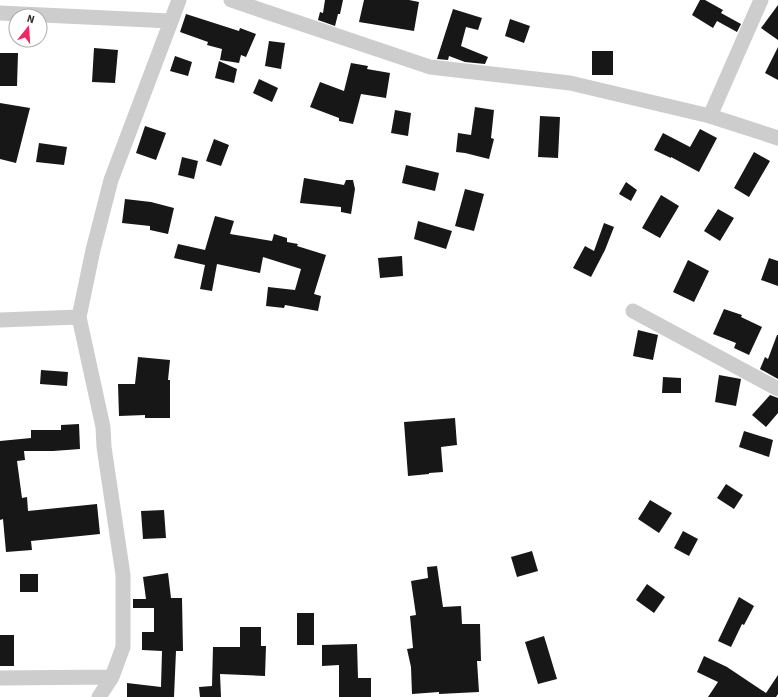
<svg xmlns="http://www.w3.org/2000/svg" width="778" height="697" font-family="'Source Sans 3',sans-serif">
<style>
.building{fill:#171717}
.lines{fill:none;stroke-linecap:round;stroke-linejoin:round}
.minor{stroke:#cdcdcd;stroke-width:15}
</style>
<rect width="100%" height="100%" fill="#fff"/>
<path class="building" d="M325,0h18l-3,14h-2l-3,12 -17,-6 2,-8 3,1z
M364,0h45l10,2 -5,29 -55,-9z
M700,0h5l18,10 -2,3 20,11 -4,8 -20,-11 -4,7 -21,-13z
M778,5v35l-17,-12z
M453,9l29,9 -4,12 -12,-3 -5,19 27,11 -3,7 -20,-2 -16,-6 -1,4 -11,-1z
M186,14l53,17 1,-3 16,6 -10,23 -5,-2 -2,8 -19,-3 2,-11 -15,-4 1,-3 -28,-10z
M510,19l20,7 -6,17 -19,-7z
M269,41l16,2 -4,26 -16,-3z
M778,47v33l-13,-7z
M94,48l24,2 -3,33 -23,-1z
M592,51h21v24h-21z
M0,53h18l-1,33h-17z
M175,56l17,6 -4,14 -18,-5z
M219,61l18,8 -3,14 -19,-5z
M351,63l17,3 -1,3 23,4 -4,25 -25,-4 -8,30 -14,-3v-3l-29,-11 10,-25 24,9z
M259,79l19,9 -6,14 -19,-9z
M0,103l30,5 -14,55 -16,-4z
M475,107l19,3 -3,28 3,1 -5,20 -24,-6 -9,-1 2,-19 13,2z
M395,110l16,3 -3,23 -17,-3z
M540,116l20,1 -2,41 -20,-1z
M145,126l21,7 -10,27 -20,-7z
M700,129l17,9 -18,34 -28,-15v1l-17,-8 9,-17 27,14z
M214,139l15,6 -8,21 -15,-5z
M39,143l28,4 -3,18 -28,-3z
M754,152l16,9 -21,36 -15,-9z
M182,157l16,4 -4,18 -16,-4z
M406,165l33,8 -4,18 -33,-8z
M304,178l40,7 2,-5h7l2,9 -4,25 -10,-2v-5l-41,-4z
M626,182l11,8 -6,11 -12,-7z
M465,189l19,5 -10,37 -19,-5z
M661,195l18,11 -19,32 -18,-10z
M125,199l26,3 23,6 -6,26 -18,-4v-4l-28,-3z
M718,209l16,9 -14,23 -16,-10z
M215,216l19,5 -4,13 42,7 2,-7 13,4v4l11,2 -1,2 29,9 -12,39 7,2 -3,15 -33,-6 -1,3 -18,-2 2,-19 27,3 6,-21 -38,-12 -3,16 -43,-9 -5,27 -12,-2 5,-24 -31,-7 4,-14 27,6z
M418,221l34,10 -6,18 -32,-10z
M604,223l10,4 -9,23 -14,27 -18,-9 12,-22 9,5z
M402,256l1,20 -23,2 -2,-20z
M769,258l9,3v25l-17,-6z
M688,260l21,11 -15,31 -21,-10z
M724,309l18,6 -1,2 21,10 -13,28 -15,-7 2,-5 -23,-9z
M638,330l20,5 -5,25 -20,-4z
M777,335h1v44l-18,-10 5,-12 3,2z
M138,357l32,3 -2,20h2v38h-25v-3l-26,1 -1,-32h17z
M41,370l27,2 -1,14 -27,-2z
M719,375l22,4 -5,27 -21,-4z
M663,377l18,1v15h-19z
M770,395l8,3v15l-12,14 -14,-12z
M455,418l2,27 -16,2 2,25 -14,1v1l-21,2 -4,-54z
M79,424l1,25 -27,2h-29l1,9 -8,1 5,37 5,-1 1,14 69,-7 3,30 -69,7 1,9 -26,2 -3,-33 -3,1v-79l31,-3v-8h30v-5z
M744,431l29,9 -4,17 -30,-10z
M726,484l17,11 -9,14 -17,-11z
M650,500l22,13 -13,20 -21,-14z
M164,510l2,28 -23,1 -2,-28z
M683,531l15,8 -9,17 -15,-8z
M532,551l6,20 -21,6 -6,-20z
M437,566l6,41 18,-1 1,18h18l1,37h-4l2,31 -40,2v-2l-27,2 -1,-27 -4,-18 6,-1 -3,-32 6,-1 -5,-34 17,-3 -1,-11z
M168,573l3,25h11l1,53h-7l-2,46h-47v-14l34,4 1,-36 -20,-1v-18h12v-24h-21v-9h13l-3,-22z
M20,574h18v18h-18z
M647,584l18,13 -11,16 -18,-13z
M739,597l15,9 -10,19 -2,-1 -11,23 -13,-6z
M297,613h17v32h-17z
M240,627h21v19h5l-1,30 -45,-2 1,23h-21l-1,-10 13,-1 1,-39h27z
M0,635h14v31h-14z
M544,636l13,43 -19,5 -13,-42z
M357,644l1,34h13v19h-32v-32l-17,1v-21z
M704,656l23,11 39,26 12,-18v19l-2,3h-68l10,-15 -21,-10z"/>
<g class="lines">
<path class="minor" d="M231,0l199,67 140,16 140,33 68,22
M0,13l171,8
M710,116l51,-116
M633,311l145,78
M0,320l79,-3
M0,678l112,-1
M99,697l13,-20 11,-30v-72l-19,-128 -1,-20 -24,-110 14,-67 18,-70 68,-180"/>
</g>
<g transform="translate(28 28) rotate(17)"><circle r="19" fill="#ffffff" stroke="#acacac"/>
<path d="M0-3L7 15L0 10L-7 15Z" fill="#f42560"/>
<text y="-6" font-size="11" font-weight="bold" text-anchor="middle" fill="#303030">N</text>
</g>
</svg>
